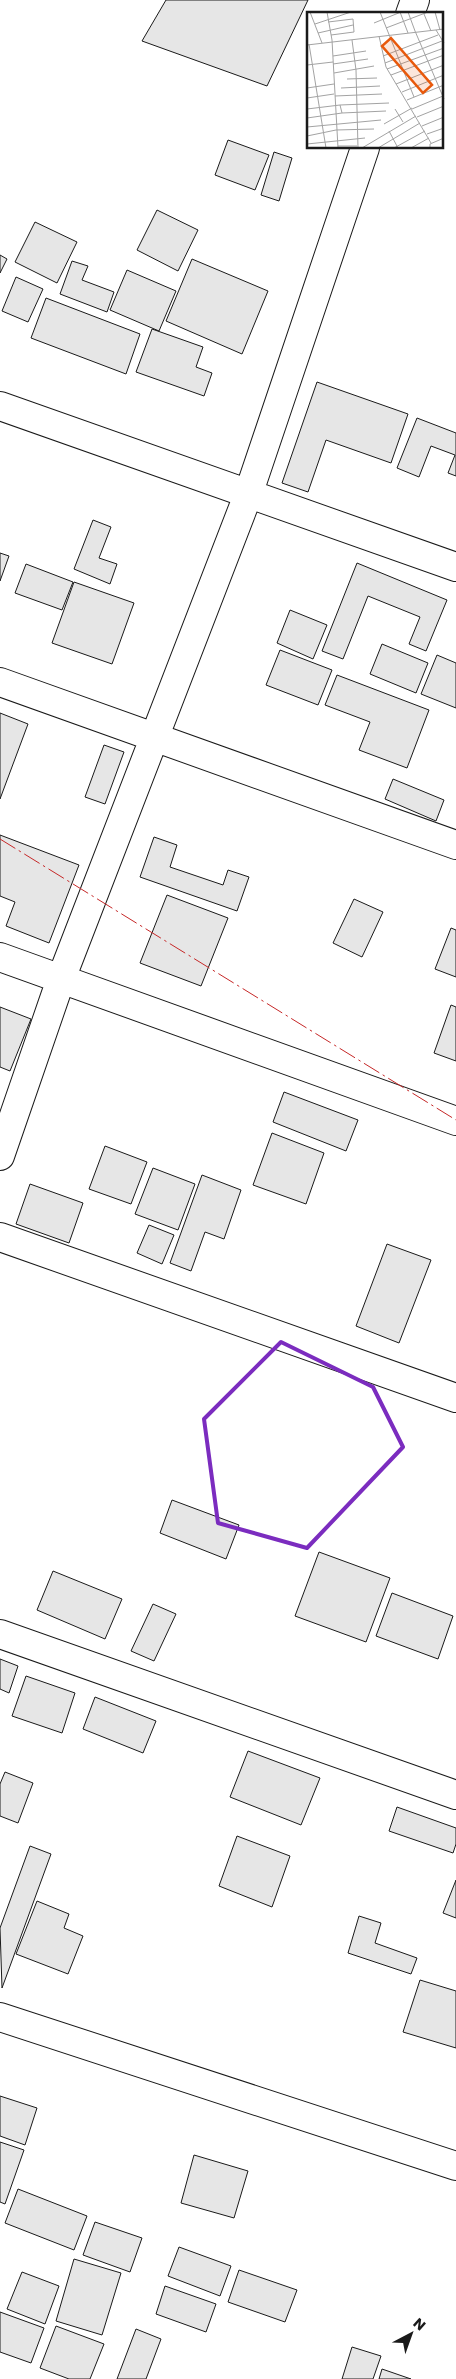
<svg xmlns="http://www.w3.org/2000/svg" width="456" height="2379" font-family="Poppins,sans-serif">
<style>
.building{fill:#e6e6e6;stroke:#1a1a1a}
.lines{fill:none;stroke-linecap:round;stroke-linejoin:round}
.minor-casing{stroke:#1a1a1a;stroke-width:30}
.minor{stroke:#fff;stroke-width:28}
.power{stroke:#c62828;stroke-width:1;stroke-dasharray:18 4 2.5 4;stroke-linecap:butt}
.marked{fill:none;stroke:#7b2cbf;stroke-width:4;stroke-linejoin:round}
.inset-road{fill:none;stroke:#a3a3a3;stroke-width:1}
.view{fill:#e8590c;fill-opacity:0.15;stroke:#e8590c;stroke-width:2.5}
.inset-edge{fill:none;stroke:#1a1a1a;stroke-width:2.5}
</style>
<rect width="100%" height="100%" fill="#fff"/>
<path class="building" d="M166,0h142l-41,86 -125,-45z
M228,140l41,15 -14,35 -40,-15z
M274,152l18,6 -13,43 -18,-6z
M157,210l41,20 -20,41 -41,-21z
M35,222l42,20 -20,41 -42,-21z
M0,255l7,4 -7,14z
M192,259l76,32 -26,63 -76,-33z
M72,261l16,5 -6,14 32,12 -7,20 -47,-18z
M127,270l49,21 -17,40 -49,-21z
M16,277l27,12 -15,33 -26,-11z
M46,298l94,36 -14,40 -95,-36z
M152,329l51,18 -7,20 16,6 -8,23 -68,-24z
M317,382l91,32 -17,49 -65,-23 -18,52 -26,-9z
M417,418l39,15v43l-8,-3 7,-18 -24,-9 -12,31 -22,-9z
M93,520l18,7 -12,31 18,6 -7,20 -36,-15z
M0,553l9,3 -9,25z
M357,563l90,37 -21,51 -17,-7 11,-27 -52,-21 -25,63 -21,-8z
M26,564l47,18 -11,28 -47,-17z
M74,582l60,21 -22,61 -60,-21z
M290,610l37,15 -14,34 -36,-16z
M382,644l46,19 -12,30 -46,-19z
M280,650l52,20 -14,35 -52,-20z
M437,655l19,8v45l-35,-14z
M337,675l92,35 -22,58 -48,-18 11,-28 -45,-17z
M0,713l28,11 -28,75z
M104,745l20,7 -19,52 -20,-7z
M393,779l51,21 -8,21 -51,-22z
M0,835l79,30 -30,78 -43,-17 9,-24 -15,-6z
M154,837l23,8 -7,22 53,18 5,-15 21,7 -12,34 -97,-34z
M167,895l61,23 -27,68 -61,-23z
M354,899l29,13 -21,45 -29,-14z
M451,928l5,2v47l-21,-8z
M451,1005l5,2v54l-22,-8z
M0,1007l31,12 -21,52 -10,-4z
M284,1092l74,28 -12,31 -73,-29z
M272,1133l52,20 -18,51 -53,-19z
M105,1146l42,16 -16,42 -42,-15z
M153,1168l42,16 -17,46 -43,-16z
M202,1175l39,15 -17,49 -19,-7 -14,39 -21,-8z
M30,1184l53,19 -14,40 -53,-19z
M149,1225l25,10 -12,29 -25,-11z
M387,1244l44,16 -32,83 -43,-17z
M172,1500l67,25 -13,34 -66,-26z
M319,1552l71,26 -24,64 -71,-26z
M53,1571l69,28 -17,40 -68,-29z
M392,1593l61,23 -15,43 -62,-23z
M153,1604l23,10 -22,47 -23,-10z
M0,1659l18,7 -9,27 -9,-4z
M26,1676l49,17 -13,40 -50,-17z
M95,1697l61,24 -13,32 -60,-24z
M248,1751l72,27 -19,47 -71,-28z
M5,1772l28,11 -15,40 -18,-7v-32z
M397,1807l59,21v16l-3,9 -64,-22z
M237,1836l53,20 -18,51 -53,-21z
M30,1846l21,8 -49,134 -2,-60z
M456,1880v38l-13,-5z
M37,1901l32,13 -5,14 19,8 -15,38 -52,-20z
M359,1916l22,7 -6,20 42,15 -6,16 -63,-21z
M420,1980l36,11v57l-53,-16z
M0,2096l37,12 -12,37 -25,-9z
M0,2142l24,8 -19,54 -5,-2z
M194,2155l54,16 -14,47 -53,-15z
M18,2189l69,27 -13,34 -69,-27z
M95,2222l47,16 -12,34 -47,-17z
M179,2247l52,19 -11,30 -52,-20z
M74,2259l47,14 -19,62 -46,-14z
M239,2270l58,20 -12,32 -57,-20z
M22,2272l37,14 -14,38 -38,-15z
M165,2286l51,18 -10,28 -50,-18z
M0,2312l44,16 -13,35 -31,-11z
M56,2326l48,18 -14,35h-21l-29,-11z
M136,2329l25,10 -15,40h-29z
M352,2347l29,9 -8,23h-31z
M382,2369l29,10h-32z"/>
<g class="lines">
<g class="minor-casing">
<path id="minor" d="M410,14l5,-14
M0,406l456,161
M0,682l456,163
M0,957l456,164
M0,1156l61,-177 187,-484 117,-347
M0,1237l456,161
M0,1634l456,161
M0,2017l456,149"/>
</g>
<use href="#minor" class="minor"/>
<path class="power" d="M0,839l456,281"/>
</g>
<path class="marked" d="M281,1342l92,45 30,60 -96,101 -89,-25 -14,-104z"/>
<g transform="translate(307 12)">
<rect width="136" height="136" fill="#fff"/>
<path class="inset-road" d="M3,0l12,31M20,0l5,28M73,0l34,85M93,0l8,21M101,0l7,19M128,0l5,18M117,2l7,17M21,10l25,-3 1,13 -23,3M67,11l27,-11M8,12l36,-12M79,16l42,-16M129,18l8,13M108,19l29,68M11,21l35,-8M72,24l7,31 45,76M25,28l6,108M45,28l4,30 2,78M2,32l17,104M0,33l137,-16M26,44l33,-5M76,44l55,-21M78,51l57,-22M26,52l35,-5M0,53l26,-3M80,57l57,-21M27,61l40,-7M84,63l53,-20M40,67l30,-1M89,72l48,-19M0,76l27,-4M34,76l39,-2M95,80l42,-17M28,84l47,-2M0,86l27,-4M100,88l37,-15M33,93l49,-2M0,97l33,-4 2,8 -35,5M88,97l8,13M105,97l31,-13M35,101l44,-2M110,105l27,-11M77,112l28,-16M115,114l22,-9M0,115l74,-7M82,119l9,17M120,122l17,-6M0,124l29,-6 38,-1M0,132l58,-6M31,134h19M55,136l54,-32M71,136l42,-25M87,136l31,-17M104,136l18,-10M123,136v-4l14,-6"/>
<path class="view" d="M84,26l41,47 -9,8 -41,-47z"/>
<rect width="136" height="136" class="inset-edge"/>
</g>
<g transform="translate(411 2334) rotate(41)" stroke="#ffffff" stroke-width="4" paint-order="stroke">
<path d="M0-4L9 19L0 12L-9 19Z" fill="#1a1a1a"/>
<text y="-8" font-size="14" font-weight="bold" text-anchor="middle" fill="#1a1a1a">N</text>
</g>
</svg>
